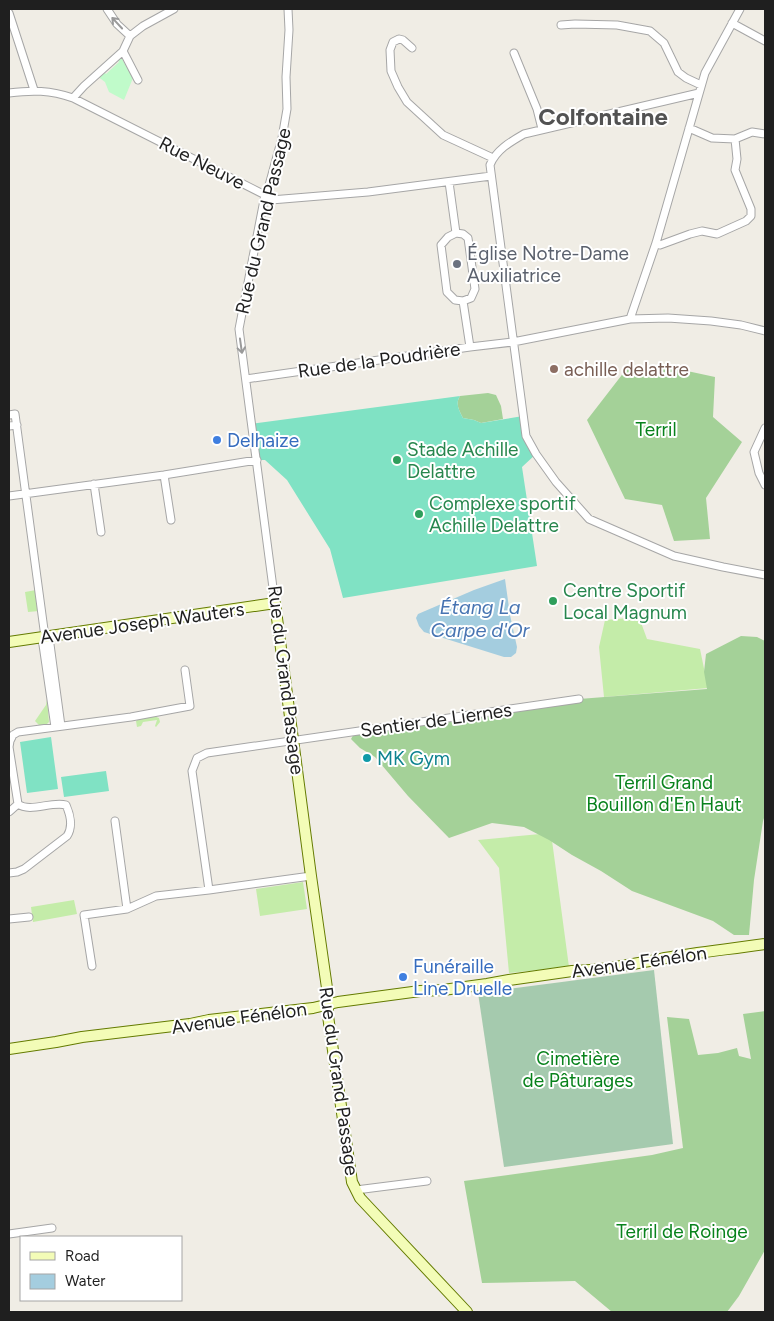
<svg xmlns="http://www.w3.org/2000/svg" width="774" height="1321" font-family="Figtree,sans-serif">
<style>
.grass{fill:#c4eca9}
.forest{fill:#a4d198}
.cemetery{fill:#a5caae}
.park{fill:#c0fbca}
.pitch{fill:#80e2c4}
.water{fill:#a4cddf}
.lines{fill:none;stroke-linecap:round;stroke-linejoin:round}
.street-casing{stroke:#a6a6a6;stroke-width:9}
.secondary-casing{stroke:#647b01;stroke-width:12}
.street{stroke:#fff;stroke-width:7}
.secondary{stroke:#f3fcb7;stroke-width:10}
.oneway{stroke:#9a9a9a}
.worship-dot{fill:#6b7280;stroke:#fff;stroke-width:2}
.education-dot{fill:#8d6e63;stroke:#fff;stroke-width:2}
.shop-dot{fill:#3f7fe0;stroke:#fff;stroke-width:2}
.leisure-dot{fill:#2e9e5b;stroke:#fff;stroke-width:2}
.culture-dot{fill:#0f9aa8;stroke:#fff;stroke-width:2}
.labels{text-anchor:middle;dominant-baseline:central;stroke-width:4;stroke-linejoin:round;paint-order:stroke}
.street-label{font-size:19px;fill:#1f1f1f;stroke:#fff}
.worship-label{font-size:19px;fill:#5b616d;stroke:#fff;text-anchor:start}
.education-label{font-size:19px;fill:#785e54;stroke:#fff;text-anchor:start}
.park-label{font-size:19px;fill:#08821c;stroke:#fff}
.shop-label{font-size:19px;fill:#366cbe;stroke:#fff;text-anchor:start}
.leisure-label{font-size:19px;fill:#27864d;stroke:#fff;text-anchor:start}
.culture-label{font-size:19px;fill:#0d838f;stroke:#fff;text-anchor:start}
.water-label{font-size:20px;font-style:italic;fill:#4774b2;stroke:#fff}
.district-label{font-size:24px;font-weight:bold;fill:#525252;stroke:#fff}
</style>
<rect width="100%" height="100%" fill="#f0ede5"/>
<path class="grass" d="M36,590l3,21 -11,1 -3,-20z
M639,617l8,22 53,10 8,39 -104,9 -5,-50 6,-27z
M47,699l2,23 -3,3 -6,1 -5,-5 11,-16z
M154,716l5,2 1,4 -4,5 -1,-1 2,-6 -14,2 -2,4 -4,1 -1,-6c5,-5 12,-4 18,-5z
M551,833l18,134 -60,6 -10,-105 -21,-28z
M303,882l4,27 -47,7 -4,-27z
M74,900l3,14 -44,8 -2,-15z"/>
<path class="forest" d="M628,367l50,2 37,8 -2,40 29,25 -36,56 4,41 -36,2 -12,-36 -37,-6 -38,-79z
M488,393l8,2 5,11 2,13 -22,4 -7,-3 -11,-2c-4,-8 -8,-14 -3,-22z
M741,636l16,1 8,4v174l-2,6 -9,59 -5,55h-15l-21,-14 -81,-30 -31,-20 -29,-16 -23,-15 -25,-13 -32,-4 -43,15 -41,-42 -33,-39 -15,-9 -9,-9 4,-7 224,-33 128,-10 -3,-17 2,-18z
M765,1011v239l-26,46 -12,16h-115l-37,-31 -93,2 -18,-102 188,-26 31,-7 -16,-131 22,2 9,36 20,-2 19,-5 2,8 12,3 -8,-45z"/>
<path class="cemetery" d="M654,970l19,174 -169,23 -26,-174z"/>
<path class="park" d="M117,59h5l11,19 -9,22 -15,-8 -4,-10 -8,-6 5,-6 4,4 13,-12z"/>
<path class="pitch" d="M460,396c-5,8 -1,14 3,22l11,2 7,3 42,-7 3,20 10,18 -14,13 15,99 -194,32 -13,-49 -43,-69 -22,-20h-8l-6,-36z
M51,737l7,52 -31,4 -7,-51z
M106,771l3,20 -45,6 -3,-20z"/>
<path class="water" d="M505,579l5,36 7,32 -1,6 -5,4h-7l-80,-25 -5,-6 -3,-8 2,-4 56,-24z"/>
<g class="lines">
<g class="street-casing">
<path id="street" d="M107,9l10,15 13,12
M9,13l25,77
M732,23l33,18
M561,25l14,-1 42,1 33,6 14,12 14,29 8,6 15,7
M412,48l-9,-8 -4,-1 -6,3 -3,8 1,21 7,16 9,15 36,33 50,23
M123,51l15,29
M514,53l23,56 5,20
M9,93c23,-3 41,-3 64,5l192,97 6,5 97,-8 123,-16
M699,93l-175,41c-14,8 -28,16 -34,31l36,271 10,18 20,28 33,37 85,37 49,11 42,8
M73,98l11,-12 39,-35 7,-15 13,-10 31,-17
M735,139l17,-7 13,2
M449,182l7,51 7,1 5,4 7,51 -4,9 -8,3 -8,-1 -8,-8 -6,-47 7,-8 8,-4
M656,243l4,2 30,-11 12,-3 15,3 29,-13 5,-5v-7l-16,-39 2,-11 -2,-20 -23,-1 -23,-10
M463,301l7,46
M630,319l26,-76 49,-170 35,-64
M246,379l224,-32 43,-5 117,-23 38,-1 43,3 30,4 24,6
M9,415l6,-1 30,223
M9,426l8,-1
M765,428l-11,24 5,21 6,12
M164,475l7,45
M94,484l7,48
M9,496l155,-21 93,-15
M275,603l-36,-274 26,-134 3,-6 14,-51 5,-29 -1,-32 3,-47 -1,-21
M49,637l12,89
M42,638l13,89
M13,735l5,-3 113,-15 59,-11 -5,-36
M9,812l9,-8
M115,821l12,88
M9,873l8,-1 7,-3 43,-33c6,-9 3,-22 -1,-31 -15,-4 -36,8 -48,-1l-9,-57 1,-6 3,-6
M209,890l-17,-119 5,-13 10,-5 372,-54
M9,919l20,-2
M92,966l-8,-51 43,-6 29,-13 53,-6 102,-14
M356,1190l71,-9
M9,1234l43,-6"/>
</g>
<g class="secondary-casing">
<path id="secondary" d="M9,642l266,-39 36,273 17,119v21l24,166 8,16 107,114
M9,1049l47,-7 26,-5 108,-13 19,-4 104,-12 25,-6 82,-11 23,-1 44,-6 22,-4 63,-9c32,-1 62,-7 93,-13 33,-6 67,-9 100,-14"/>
</g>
<use href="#street" class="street"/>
<use href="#secondary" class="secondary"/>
</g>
<defs><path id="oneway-shaft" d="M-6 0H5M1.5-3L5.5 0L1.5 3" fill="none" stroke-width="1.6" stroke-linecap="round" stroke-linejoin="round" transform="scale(1.25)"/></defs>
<g class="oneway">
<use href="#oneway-shaft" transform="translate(117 23) rotate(-133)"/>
<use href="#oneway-shaft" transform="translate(241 346) rotate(82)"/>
</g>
<circle class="worship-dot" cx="457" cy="264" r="5"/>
<circle class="education-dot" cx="554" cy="369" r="5"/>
<g class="shop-dot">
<circle cx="217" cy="440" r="5"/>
<circle cx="403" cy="977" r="5"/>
</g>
<g class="leisure-dot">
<circle cx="397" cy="460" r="5"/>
<circle cx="419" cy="514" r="5"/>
<circle cx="553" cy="601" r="5"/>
</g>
<circle class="culture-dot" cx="367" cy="758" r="5"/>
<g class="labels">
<g class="street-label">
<text transform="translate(202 163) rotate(27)">Rue Neuve</text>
<text transform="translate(263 221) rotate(-77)">Rue du Grand Passage</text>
<text transform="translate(379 360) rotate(-8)">Rue de la Poudrière</text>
<text transform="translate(142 623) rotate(-8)">Avenue Joseph Wauters</text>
<text transform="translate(286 680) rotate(83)">Rue du Grand Passage</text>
<text transform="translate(436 720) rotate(-8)">Sentier de Liernes</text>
<text transform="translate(639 962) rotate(-8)">Avenue Fénélon</text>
<text transform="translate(239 1018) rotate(-8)">Avenue Fénélon</text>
<text transform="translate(339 1081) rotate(82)">Rue du Grand Passage</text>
</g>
<g class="worship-label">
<text x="467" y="253">Église Notre-Dame<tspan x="467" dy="22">Auxiliatrice</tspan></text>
</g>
<g class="education-label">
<text x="564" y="369">achille delattre</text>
</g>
<g class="park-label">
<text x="656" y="429">Terril</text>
<text x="664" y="782">Terril Grand<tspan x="664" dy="22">Bouillon d'En Haut</tspan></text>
<text x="578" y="1058">Cimetière<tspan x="578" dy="22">de Pâturages</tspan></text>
<text x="682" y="1231">Terril de Roinge</text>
</g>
<g class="shop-label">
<text x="227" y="440">Delhaize</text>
<text x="413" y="966">Funéraille<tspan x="413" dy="22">Line Druelle</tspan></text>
</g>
<g class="leisure-label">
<text x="407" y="449">Stade Achille<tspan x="407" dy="22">Delattre</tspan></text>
<text x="429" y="503">Complexe sportif<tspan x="429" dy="22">Achille Delattre</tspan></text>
<text x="563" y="590">Centre Sportif<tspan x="563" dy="22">Local Magnum</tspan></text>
</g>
<g class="culture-label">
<text x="377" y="758">MK Gym</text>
</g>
<g class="water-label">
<text x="480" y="607">Étang La<tspan x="480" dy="23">Carpe d'Or</tspan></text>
</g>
<g class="district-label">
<text x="603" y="116">Colfontaine</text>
</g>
</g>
<rect width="774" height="1321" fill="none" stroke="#1f1f1f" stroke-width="20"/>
<rect x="20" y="1236" width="162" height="65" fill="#ffffff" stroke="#a5a5a5"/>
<rect x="30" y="1252" width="25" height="8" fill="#f3fcb7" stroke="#a5a5a5"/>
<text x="65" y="1261" font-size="15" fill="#1f1f1f">Road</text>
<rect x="30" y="1274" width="25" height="15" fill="#a4cddf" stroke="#a5a5a5"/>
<text x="65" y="1286" font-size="15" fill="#1f1f1f">Water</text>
</svg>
